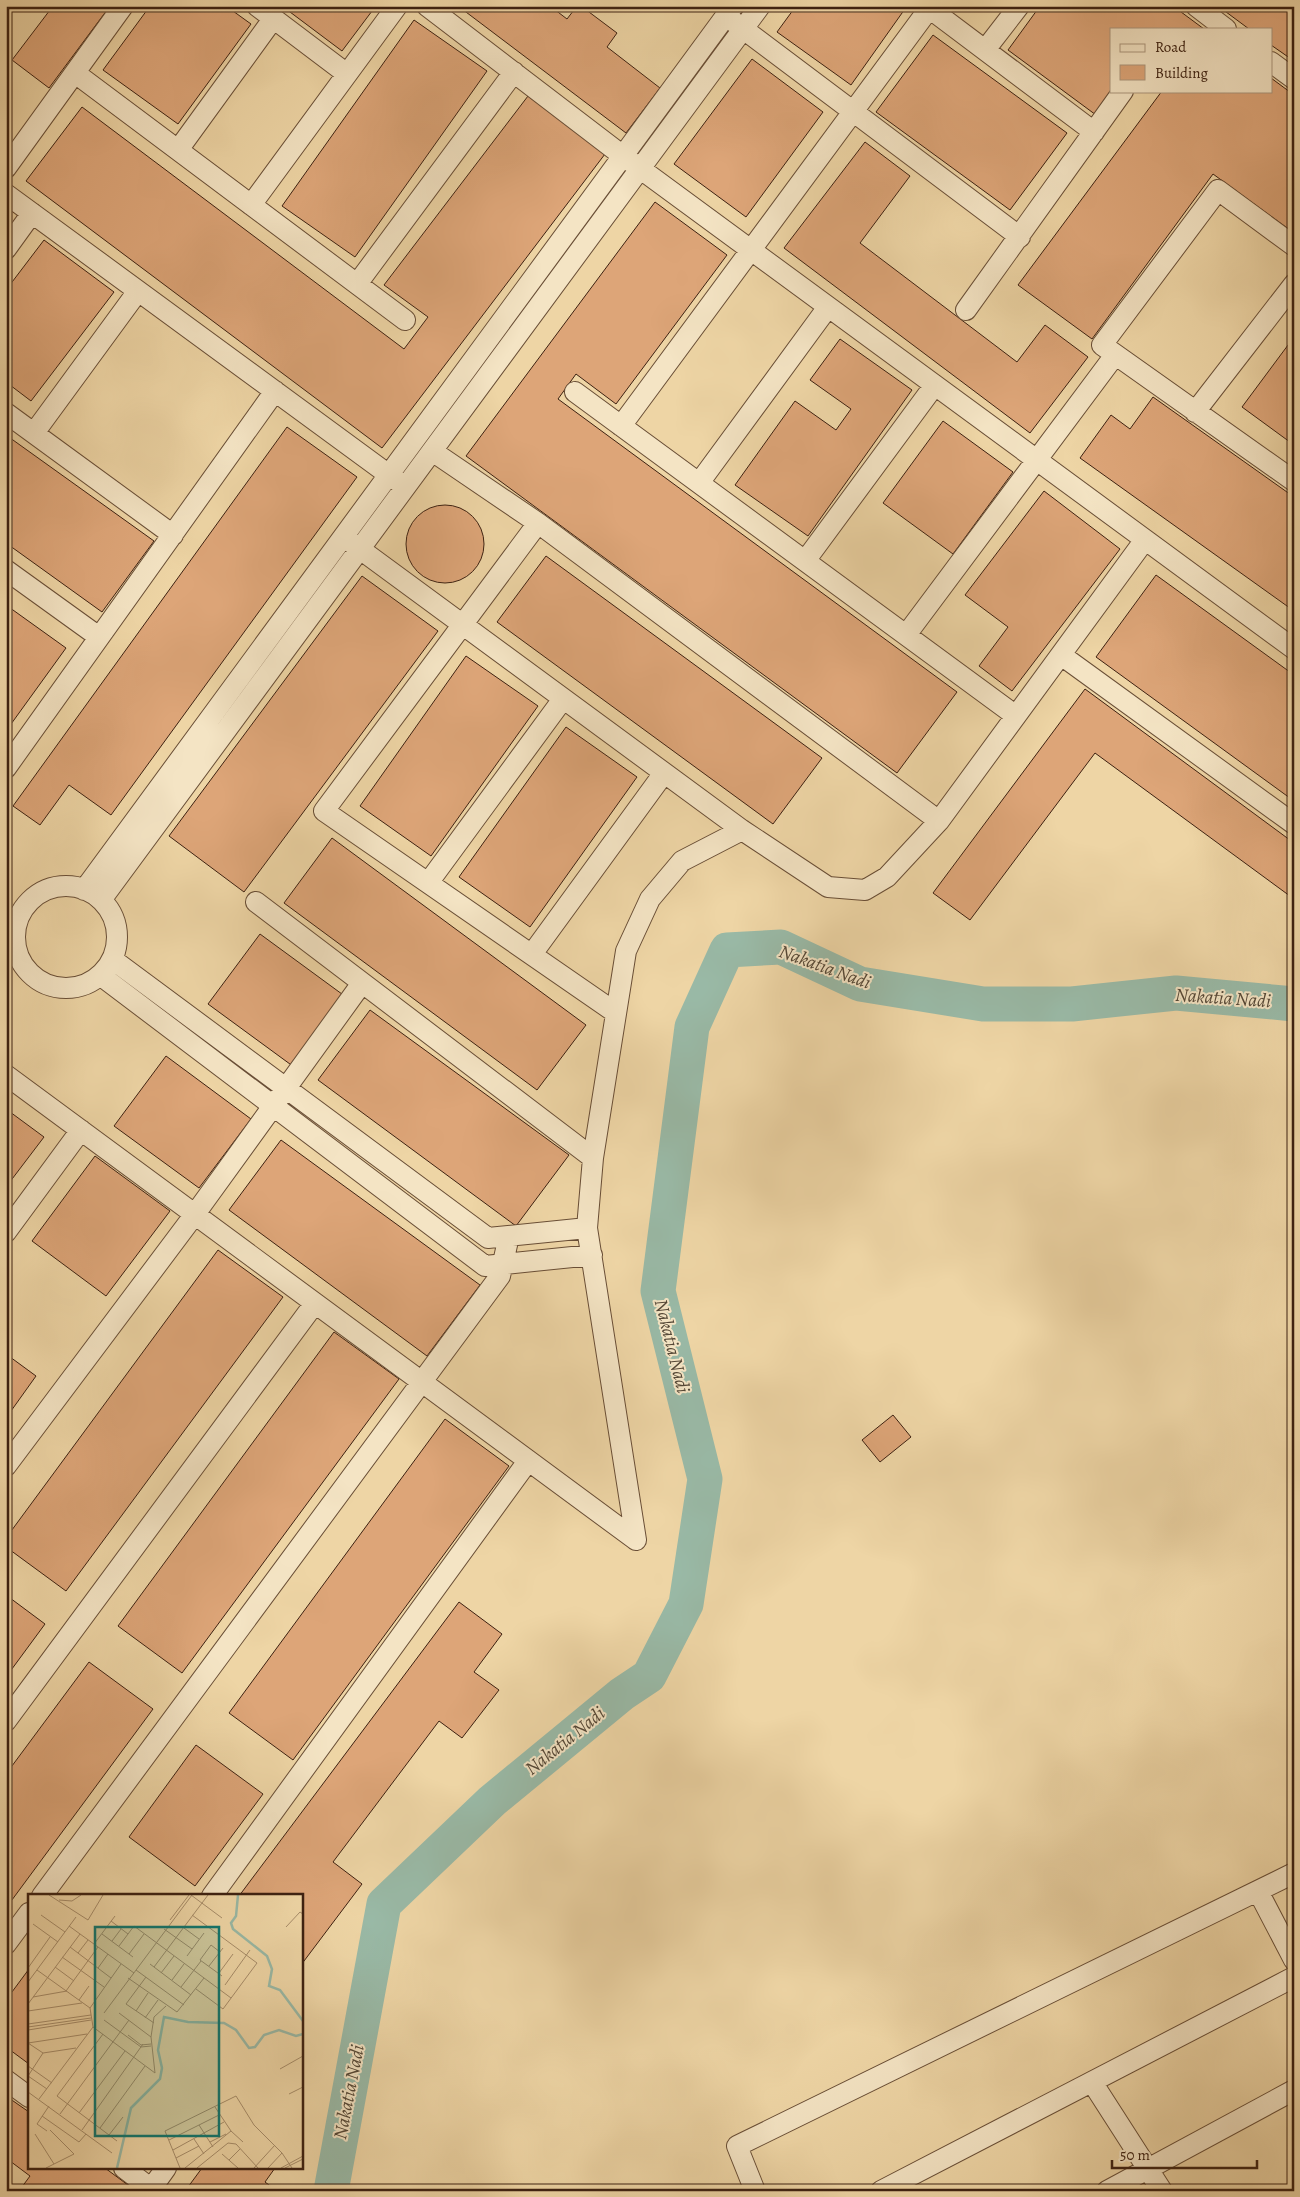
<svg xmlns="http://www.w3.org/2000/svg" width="1300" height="2197" font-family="Alegreya,serif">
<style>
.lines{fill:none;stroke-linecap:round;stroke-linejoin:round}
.river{stroke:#99b9a6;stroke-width:35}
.building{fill:#dda578;stroke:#3d2111}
.minor-casing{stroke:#694e36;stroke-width:22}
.minor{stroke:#f4e4c4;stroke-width:20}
.labels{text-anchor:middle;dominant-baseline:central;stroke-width:4;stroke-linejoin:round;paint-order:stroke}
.water-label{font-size:19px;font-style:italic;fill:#544736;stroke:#f4e4c4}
.inset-river{fill:none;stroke:#99b9a6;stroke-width:2.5}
.inset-road{fill:none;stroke:#a78d6a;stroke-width:1}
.view{fill:#0f766e;fill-opacity:0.15;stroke:#0f766e;stroke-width:2.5}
.inset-edge{fill:none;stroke:#3d2111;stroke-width:2.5}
</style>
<rect width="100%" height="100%" fill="#eed5a5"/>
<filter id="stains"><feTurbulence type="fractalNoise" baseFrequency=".004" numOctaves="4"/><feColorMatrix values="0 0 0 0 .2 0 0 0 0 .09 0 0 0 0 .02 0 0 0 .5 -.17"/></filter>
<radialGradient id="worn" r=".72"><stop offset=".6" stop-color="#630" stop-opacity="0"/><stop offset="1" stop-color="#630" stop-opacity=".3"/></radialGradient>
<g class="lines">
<path class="river" d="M331,2191l53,-287 108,-103 130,-107 27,-18 37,-72 19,-125 -47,-188 34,-264 35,-77 54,-3 79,37 123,20h89l104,-11 118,11"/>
</g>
<path class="building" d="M53,6h57l-61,82 -37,-28z
M150,6h76l25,18 -73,100 -75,-54z
M282,6h84l6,5 -30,40z
M458,6h92l17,13 10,-13h4l36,27 -10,14 53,41 -34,45z
M796,6h111l-56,79 -74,-53z
M1040,6h133l31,23h-93v62l-15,24 -88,-65z
M1218,6h76v55l-23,-16v-16h-22z
M414,20l73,51 -132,186 -73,-51z
M933,35l134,98 -57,77 -134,-98z
M752,59l71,53 -77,105 -72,-53z
M1271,78l23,17v138l-81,-59 -121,165 -74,-54 144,-194h109z
M528,96l77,58 -223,294 -356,-267 56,-74 322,242 24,-32 -44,-32z
M865,142l45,34 -50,67 157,119 28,-37 43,32 -58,76 -246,-185z
M655,202l72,53 -111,149 -40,-30 -18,25 399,293 -60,81 -431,-317z
M44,240l70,52 -83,109 -25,-19v-92z
M1294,337v108l-52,-38z
M840,339l72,51 -104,146 -73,-51 60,-84 41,29 15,-21 -41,-29z
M1153,397l141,100v114l-214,-153 31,-43 19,14z
M943,421l70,51 -60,82 -70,-51z
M287,427l70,50 -246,338 -42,-30 -29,40 -27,-19z
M6,435l148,106 -52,71 -96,-69z
M1044,491l76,58 -108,142 -33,-25 29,-39 -43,-32z
M406 544a39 39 0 1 1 78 0a39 39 0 1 1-78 0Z
M546,556l276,202 -49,66 -276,-202z
M1156,575l138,100v126l-198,-144z
M362,576l76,55 -194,261 -75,-56z
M6,605l60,43 -60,83z
M466,656l72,50 -107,150 -71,-50z
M1085,689l209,154v56l-199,-146 -125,167 -37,-27z
M566,727l71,50 -107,150 -71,-50z
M332,838l254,187 -49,65 -253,-187z
M260,934l86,63 -52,70 -86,-63z
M370,1010l199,145 -53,71 -198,-146z
M166,1056l85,63 -52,69 -85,-62z
M6,1109l38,28 -38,50z
M281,1140l199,145 -53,71 -198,-146z
M95,1156l75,55 -64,85 -74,-55z
M218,1250l65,47 -217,294 -60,-44v-9z
M334,1332l65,47 -217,294 -64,-47z
M6,1354l30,22 -30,42z
M893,1415l18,22 -31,25 -18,-22z
M445,1419l64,47 -216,294 -64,-47z
M6,1595l39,29 -39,53z
M459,1602l43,32 -28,38 25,18 -37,48 -23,-17 -106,141 29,22 -61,81v-69h-62z
M89,1662l64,47 -147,199v-134z
M196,1745l67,49 -68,92 -66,-49z
M29,1969v95l-23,-17v-47z
M6,2096l23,16v56h76l31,23h-117l11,-15 -24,-18z
M202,2168h73l-10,14 12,9h-84l-5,-4z"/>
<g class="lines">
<g class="minor-casing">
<path id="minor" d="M257,6l90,68
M427,6l196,150 671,493
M1196,6l30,23
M929,8l165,124
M734,22l286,215
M985,50l34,-44
M1271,62l23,17
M75,73l330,247
M178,150l95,-131
M6,168l117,-162
M6,194l394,289
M251,205l146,-199
M1294,246l-76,-56 -116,155 192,136
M6,249l26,-36
M357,284l157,-212
M966,310l157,-219
M575,392l441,324
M1195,412l99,-128
M6,413l167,122
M621,426l310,-420
M34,433l104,-142
M432,451l106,72 401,298
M699,483l129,-176
M538,523l-214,288 292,202
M349,541l393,289 86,57 37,3 22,-13 52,-56 205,-280
M805,561l129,-175
M6,570l93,67
M906,635l209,-280
M1061,655l233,169
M6,768l269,-377
M428,883l135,-184
M15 937a51 51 0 1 1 102 0a51 51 0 1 1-102 0Z
M84,890l649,-884
M101,900l659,-894
M256,902l337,256
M532,954l132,-181
M112,959l376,279 99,-10
M100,975l385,291 107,-11
M6,1075l630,465
M6,1232l75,-102
M6,1466l189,-252 167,-231
M636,1540l-49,-312 6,-70 33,-207 24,-52 32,-38 60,-31
M6,1721l309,-418
M1258,1891l36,69
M42,1896l458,-620 9,-40
M212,1896l316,-435
M6,1944l23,-31
M6,2080l23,17
M1092,2082l70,109
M124,2168l30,23
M151,2189l15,-21
M755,2191l-18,-45 557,-273
M881,2191l413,-214
M1107,2191l187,-101"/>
</g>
<use href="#minor" class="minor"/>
</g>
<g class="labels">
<g class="water-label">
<text transform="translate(825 967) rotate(20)">Nakatia Nadi</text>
<text transform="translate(1223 998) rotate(4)">Nakatia Nadi</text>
<text transform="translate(672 1346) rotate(76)">Nakatia Nadi</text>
<text transform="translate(565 1741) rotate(-39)">Nakatia Nadi</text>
<text transform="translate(349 2092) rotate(-79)">Nakatia Nadi</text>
</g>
</g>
<g transform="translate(28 1894)">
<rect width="275" height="275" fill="#eed5a5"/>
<path class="inset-river" d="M210,1l-2,21 -5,7 2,6 34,27 5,13 -3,17 11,4 23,31M89,274l14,-60 29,-29 2,-11 -4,-18 6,-33 24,5 36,1 12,7 13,18 6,-1 9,-12 15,-5 17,6 7,-2"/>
<path class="inset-road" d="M21,1l39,25 15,-25M163,1l31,23M31,6l13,1 9,-6M13,21l24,17M164,21l65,48 -34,46 -27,-20M142,26l19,-25M83,27l17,13M5,30l25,18M41,32l65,47M258,33l14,-15 3,2M156,34l15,11M136,35l28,20M74,40l31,23M84,47l9,-12M66,50l21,-28M91,52l15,-20 97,72M42,53l41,31M192,58l-9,-7 -11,15 22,16M50,59l10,-13M101,60l15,-20M159,62l17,-23M34,63l42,30M122,70l41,31M181,72l14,-18M27,73l19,14M126,73l54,-72M0,74l22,-31M70,74l10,-14M9,76l53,38 3,19 -54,72M108,76l48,35M133,79l13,-17M191,79l14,-19M118,83l-20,27 28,19M100,84l49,34 27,-34M144,86l12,-16M0,88l48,-65M197,91l25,-35M153,93l20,-26M38,97l32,-44M5,103l34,-6M51,106l10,-14M0,110l52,-70M62,114l31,-44M0,117l54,-8M108,117l12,-18M76,119l88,-118M91,119l32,24M117,124l13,-18M76,126l37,27 10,-1M0,130l63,-9M0,133l63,-9M65,133l62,46M0,136l63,-10M75,140l-46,62 60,45M100,141l13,10 10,-1M0,149l59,-9M0,149l15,10 33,-5M0,172l24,17M252,175l23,-13M127,179l-4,-36 3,-20 12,-11M0,182l15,-23M0,182l19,13M0,198l84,61M261,200l14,-7M187,213l16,24 12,11M51,219l46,-62M32,220l69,-94M14,222l37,26 7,-8M171,231l14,22M72,234l45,-62M54,236l61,-86M19,237l-10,-7 12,-18M7,240l19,30M81,241l14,-18M166,245l10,15M141,246l50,-25M182,248l16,-8M145,256l51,-28M194,260l16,14M148,264l23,-12M201,266l11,-11M18,274l28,-14 -24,-24M152,274l-15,-37 71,-35 18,29 28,28 10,15M157,274l46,-37M169,274l31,-25 8,1 22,24M226,274l21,-23M240,274l14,-15M253,274l22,-12M257,274l18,-9"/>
<path class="view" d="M67,33h124v209h-124z"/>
<rect width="275" height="275" class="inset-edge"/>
</g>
<rect width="1300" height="2197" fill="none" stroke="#eed5a5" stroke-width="25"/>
<rect x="8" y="8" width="1285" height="2182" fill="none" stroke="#3d2111" stroke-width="2.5"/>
<rect x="12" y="12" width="1275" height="2172" fill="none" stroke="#3d2111"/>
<rect x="1110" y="28" width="162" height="65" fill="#f4e4c4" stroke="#ab967c"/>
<rect x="1120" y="44" width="25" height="8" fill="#f4e4c4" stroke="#ab967c"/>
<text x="1155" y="52" font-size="15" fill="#3d2111">Road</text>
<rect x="1120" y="65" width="25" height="15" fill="#dda578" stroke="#ab967c"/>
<text x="1155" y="78" font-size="15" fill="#3d2111">Building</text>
<path d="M1112 2160v8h145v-8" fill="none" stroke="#3d2111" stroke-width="2.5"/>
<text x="1120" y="2160" font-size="15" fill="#3d2111" stroke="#f4e4c4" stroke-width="4" paint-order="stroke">50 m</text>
<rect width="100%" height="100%" filter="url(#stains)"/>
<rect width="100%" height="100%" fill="url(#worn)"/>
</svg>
